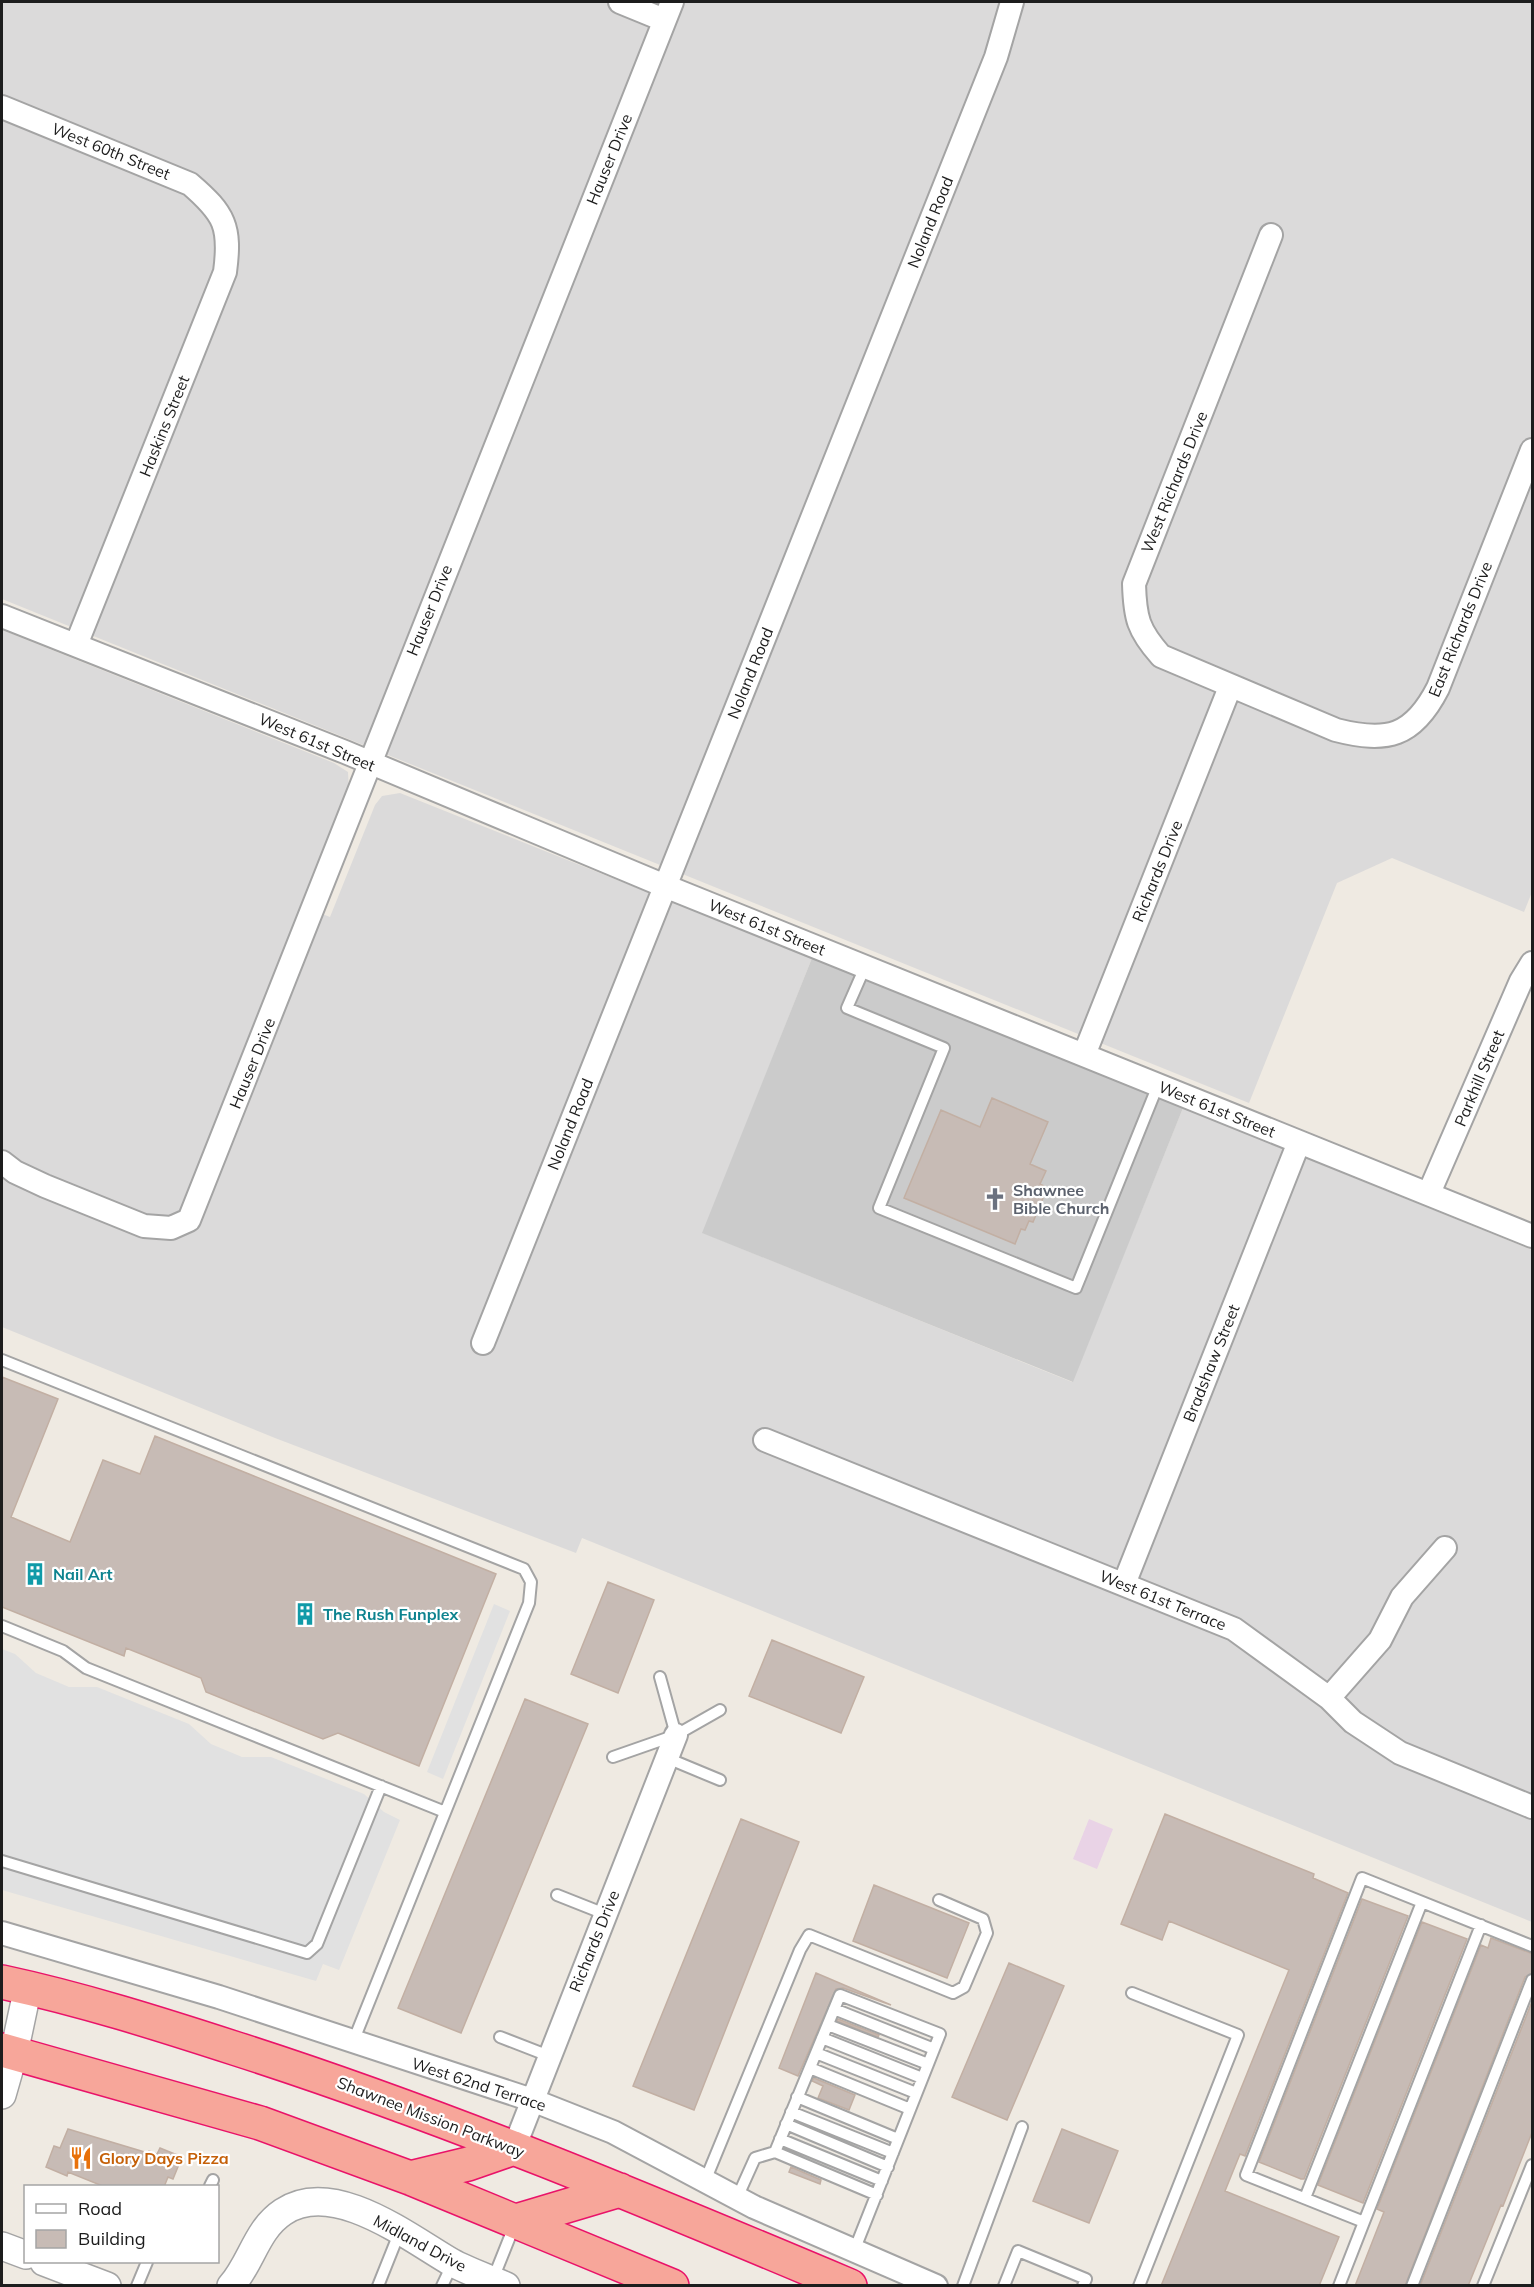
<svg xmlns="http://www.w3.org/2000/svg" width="1534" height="2287" font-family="Mulish,sans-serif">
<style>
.residential{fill:#dbdada}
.industrial{fill:#e9d3e6}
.religious{fill:#cbcbcb}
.parking{fill:#e1e1e1}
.building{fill:#c7bbb5;stroke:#c2afa3;stroke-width:1.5}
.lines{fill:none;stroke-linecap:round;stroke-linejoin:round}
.service-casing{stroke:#a4a4a4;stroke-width:14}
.minor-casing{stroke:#a4a4a4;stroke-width:26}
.tertiary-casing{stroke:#a4a4a4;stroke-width:30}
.trunk-casing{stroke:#e91369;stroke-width:36}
.service{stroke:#fff;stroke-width:10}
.minor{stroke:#fff;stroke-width:22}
.tertiary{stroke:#fff;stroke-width:27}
.trunk{stroke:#f7a69a;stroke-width:33}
.labels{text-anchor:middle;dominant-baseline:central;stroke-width:4.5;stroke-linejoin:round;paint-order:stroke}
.street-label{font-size:16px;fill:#1d1d1d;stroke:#fff}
.worship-label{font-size:16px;font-weight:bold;fill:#5b616d;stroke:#fff;text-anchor:start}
.culture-label{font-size:16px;font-weight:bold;fill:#0d838f;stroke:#fff;text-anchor:start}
.food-label{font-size:16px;font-weight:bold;fill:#c56008;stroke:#fff;text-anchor:start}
</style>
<rect width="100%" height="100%" fill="#efeae2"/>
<path class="residential" d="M2,2h1530v890l-8,20 -132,-54 -55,25 -88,220 -1247,-504z
M2,630l332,133 14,9 1,20 -45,115 26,10 45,-112 7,-9 18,-3 412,165 -109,275 369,149 111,-274 349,142v672l-950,-384 -6,15 -301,-115 -273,-111z"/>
<path class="industrial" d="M1089,1819l24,10 -16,40 -24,-10z"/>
<path class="religious" d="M812,958l371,150 -110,274 -371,-149z"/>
<path class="parking" d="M494,1604l16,7 -67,168 -16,-7z
M2,1649l13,5 21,19 33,14h28l92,37 22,20 31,13h29l93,37 20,18 16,8 -61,150 -16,-6 -7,17 -314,-91z"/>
<path class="building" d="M992,1098l56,24 -18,42 16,7 -6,13 4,2 -4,10 3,2 -10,24 -4,-1 -4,9 -4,-1 -6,15 -111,-46 37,-88 39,17z
M2,1377l56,22 -47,118 59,25 33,-82 37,14 15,-38 341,138 -77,192 -81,-33 -15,6 -117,-47 -5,-14 -75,-30 -2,8 -122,-49z
M608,1582l46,18 -36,93 -47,-19z
M772,1640l92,37 -23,56 -92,-37z
M525,1699l63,25 -127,309 -63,-25z
M1165,1814l149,60 -1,4 35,15 -103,263 -5,-2 -15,37 114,46 -20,49h-158l128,-316 -120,-49 -7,19 -41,-16z
M741,1819l58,23 -105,268 -61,-24z
M874,1885l95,38 -22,55 -94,-37z
M1362,1899l46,17 -104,263h-3l-42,-17z
M1422,1922l45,17 -104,264 -45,-18z
M1491,1938l42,16v19l-8,4 -120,309h-50l29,-74 -7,-3 104,-264 7,3z
M1009,1963l55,23 -57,134 -55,-23z
M816,1973l75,32 -48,-17 -7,1 -38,87 -19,-8z
M1533,1999v131l-30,76 -2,-1 -33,81h-48z
M838,2019l41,16 -1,2 -41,-16z
M814,2078l41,17 -6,15 -31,-12 5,-12 -11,-5z
M68,2129l80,24 1,-2 8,3 3,-6 22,9 -9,22 -5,-2 -4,10h-59l-37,-15 -1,4 -21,-9 8,-21 6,2z
M1062,2129l56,22 -29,72 -56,-22z
M791,2167l30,13 -1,4 -31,-12z"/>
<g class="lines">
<g class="service-casing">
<path id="service" d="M865,967l-18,41 97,40 -65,160 197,80 82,-203
M2,1360l522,209 7,13 -2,21 -176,439
M2,1626l61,25 23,17 359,144
M660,1677l16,58
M613,1757l63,-22 44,-25
M667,1758l53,22
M2,1861l305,92 10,-9 64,-158
M557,1895l48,19
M1132,1993l106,42 -99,251
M834,2009l100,40
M828,2025l100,39
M500,2037l49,19
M822,2038l100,40
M816,2053l100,40
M810,2068l100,41
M797,2097l101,42
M791,2112l102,41
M786,2124l102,43
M780,2139l102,42
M775,2152l102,43
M705,2181l95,-231 9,-15 144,58 11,-6 23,-54 -4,-14 -44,-19
M210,2186l3,-6
M737,2198l18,-40 20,-6 65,-157 100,39 -86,217
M1305,2198l117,-296
M1364,2222l117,-297
M493,2279l22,-55
M137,2286l10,-24
M378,2286l22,-55
M442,2286l11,-23
M963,2286l59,-159
M1004,2286l14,-35 68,28 -3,7
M1339,2286l25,-64 -118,-47 116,-297 170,68
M1412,2286l120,-306
M1483,2286l49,-121"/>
</g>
<g class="minor-casing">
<path id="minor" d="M620,2l44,18
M2,107l188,77c35,30 41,43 35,88l-149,373
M1271,235l-137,349c1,34 4,46 27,72l175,74c51,13 77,7 102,-42l94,-238
M2,616l343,136 320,134 867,350
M1084,1055l146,-368
M2,1162l13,10 30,14 99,40 27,2 18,-8 483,-1218
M1429,1193l92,-212 11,-18
M483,1343l513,-1286 16,-55
M765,1440l469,189 95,69 24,24 47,31 132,54
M1124,1584l175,-442
M1329,1698l51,-58 22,-43 43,-49
M2,1933l217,64 313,103 81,32 141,75 182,79
M514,2148l162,-413"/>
</g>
<g class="tertiary-casing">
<path id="tertiary" d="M2,2095l12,-42 14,-66
M2,2246l24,9
M44,2262l63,24
M231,2286c21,-24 25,-56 52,-74 50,-34 125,25 168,50 16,9 37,16 55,24"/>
</g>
<g class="trunk-casing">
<path id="trunk" d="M2,1982c79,17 158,42 235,67 209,67 411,152 613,237
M2,2050l258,73 150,55 262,108
M410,2178l58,-14 46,-16
M516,2221l104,-31"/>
</g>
<use href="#service" class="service"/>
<use href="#minor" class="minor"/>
<use href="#tertiary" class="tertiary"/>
<use href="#trunk" class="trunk"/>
</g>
<defs>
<g id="church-bare" transform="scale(1.8)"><path d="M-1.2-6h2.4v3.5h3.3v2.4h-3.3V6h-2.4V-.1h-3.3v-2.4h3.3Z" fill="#6b7280" stroke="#fff" stroke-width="2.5" paint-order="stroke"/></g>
<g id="building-bare" transform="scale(1.8)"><path d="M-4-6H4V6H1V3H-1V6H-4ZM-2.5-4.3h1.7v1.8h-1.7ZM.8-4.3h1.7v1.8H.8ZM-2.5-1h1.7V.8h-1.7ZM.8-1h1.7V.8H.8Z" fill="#0f9aa8" stroke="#fff" stroke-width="2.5" paint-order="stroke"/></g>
<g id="restaurant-bare" transform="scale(1.8)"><path d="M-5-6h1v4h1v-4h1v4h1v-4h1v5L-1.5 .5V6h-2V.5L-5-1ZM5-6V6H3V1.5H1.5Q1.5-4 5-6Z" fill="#e8710a" stroke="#fff" stroke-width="2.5" paint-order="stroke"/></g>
</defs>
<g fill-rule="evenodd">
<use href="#church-bare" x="995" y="1199"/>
<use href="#building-bare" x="35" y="1574"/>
<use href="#building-bare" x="305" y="1614"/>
<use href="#restaurant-bare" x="81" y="2158"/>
</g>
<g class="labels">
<g class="street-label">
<text transform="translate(111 151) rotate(22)">West 60th Street</text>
<text transform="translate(609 159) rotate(-68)">Hauser Drive</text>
<text transform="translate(930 222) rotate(-68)">Noland Road</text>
<text transform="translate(164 426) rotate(-68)">Haskins Street</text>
<text transform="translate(1174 482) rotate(-68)">West Richards Drive</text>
<text transform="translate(429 610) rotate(-68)">Hauser Drive</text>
<text transform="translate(1460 629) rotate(-68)">East Richards Drive</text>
<text transform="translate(750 673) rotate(-68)">Noland Road</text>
<text transform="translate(317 742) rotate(23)">West 61st Street</text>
<text transform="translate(1157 871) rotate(-68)">Richards Drive</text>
<text transform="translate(767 927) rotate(22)">West 61st Street</text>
<text transform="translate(252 1063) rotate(-68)">Hauser Drive</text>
<text transform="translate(1479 1078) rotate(-67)">Parkhill Street</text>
<text transform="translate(1217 1109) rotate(22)">West 61st Street</text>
<text transform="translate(570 1124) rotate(-68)">Noland Road</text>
<text transform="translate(1211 1363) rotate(-68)">Bradshaw Street</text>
<text transform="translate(1163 1600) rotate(22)">West 61st Terrace</text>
<text transform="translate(594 1941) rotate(-68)">Richards Drive</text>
<text transform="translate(479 2084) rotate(18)">West 62nd Terrace</text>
<text transform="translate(431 2117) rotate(21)">Shawnee Mission Parkway</text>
<text transform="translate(420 2243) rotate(28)">Midland Drive</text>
</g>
<g class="worship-label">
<text x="1013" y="1190">Shawnee<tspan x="1013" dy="18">Bible Church</tspan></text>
</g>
<g class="culture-label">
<text x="53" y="1574">Nail Art</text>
<text x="323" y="1614">The Rush Funplex</text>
</g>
<g class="food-label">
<text x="99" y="2158">Glory Days Pizza</text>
</g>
</g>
<rect width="1534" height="2287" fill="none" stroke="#1d1d1d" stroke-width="6"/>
<rect x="24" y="2185" width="195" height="78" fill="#ffffff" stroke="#a5a5a5" stroke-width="1.5"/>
<rect x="36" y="2204" width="30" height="9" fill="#ffffff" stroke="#a5a5a5" stroke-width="1.5"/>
<text x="78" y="2215" font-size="18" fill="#1d1d1d">Road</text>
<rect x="36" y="2230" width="30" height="18" fill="#c7bbb5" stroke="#a5a5a5" stroke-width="1.5"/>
<text x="78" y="2245" font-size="18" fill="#1d1d1d">Building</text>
</svg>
